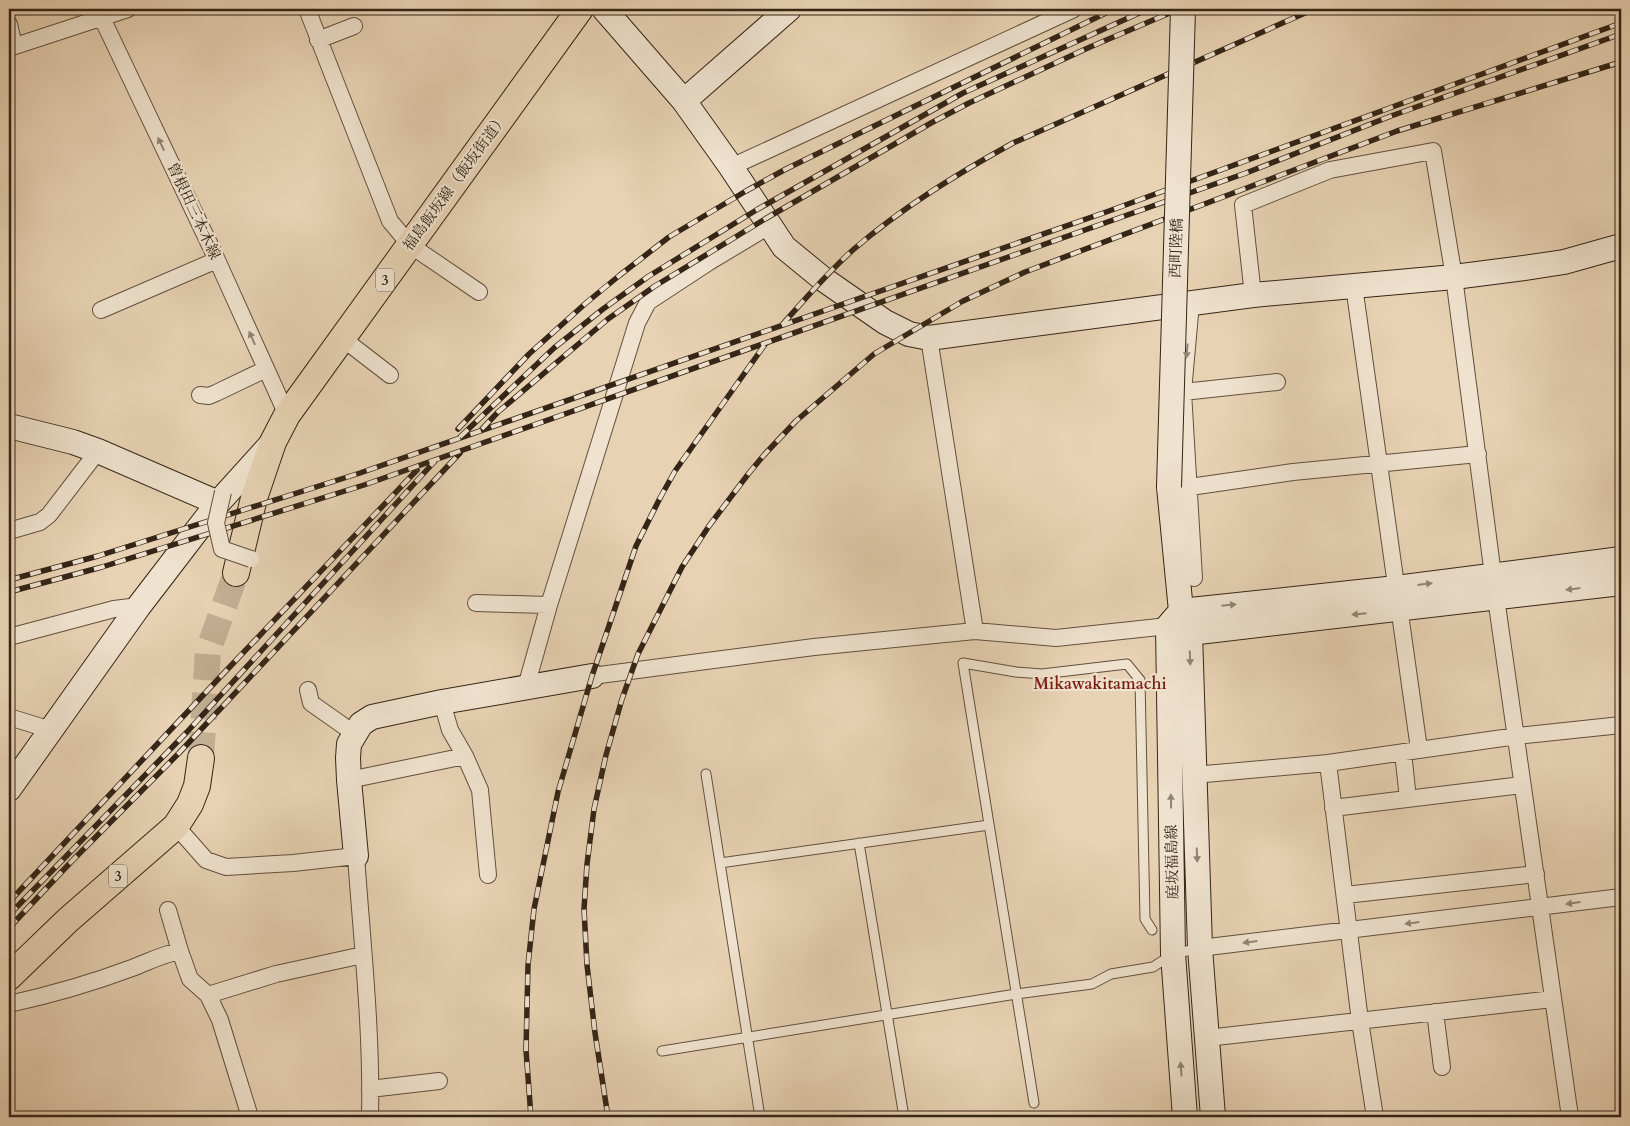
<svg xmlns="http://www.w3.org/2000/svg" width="1630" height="1126" font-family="Cardo,'Noto Serif JP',serif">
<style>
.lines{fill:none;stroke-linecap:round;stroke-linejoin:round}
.primary-tunnel{stroke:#c3af94;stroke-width:26;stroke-dasharray:26 13;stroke-linecap:butt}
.lane-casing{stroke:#61503e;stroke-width:11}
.street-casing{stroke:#61503e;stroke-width:18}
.secondary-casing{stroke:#342517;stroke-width:26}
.primary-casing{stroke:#342517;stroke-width:28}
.lane{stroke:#efe2ce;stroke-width:9}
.street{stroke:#efe2ce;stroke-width:16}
.secondary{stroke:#efe2ce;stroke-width:24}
.primary{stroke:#e7d2b3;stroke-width:26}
.rail-casing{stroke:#342517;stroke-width:5.5}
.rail{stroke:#efe2ce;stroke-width:4;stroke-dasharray:11;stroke-linecap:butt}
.street-bridge-casing{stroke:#61503e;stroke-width:18;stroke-linecap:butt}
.secondary-bridge-casing{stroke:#342517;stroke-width:26;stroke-linecap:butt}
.street-bridge{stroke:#efe2ce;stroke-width:16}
.secondary-bridge{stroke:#efe2ce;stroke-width:24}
.oneway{fill:#928472}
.labels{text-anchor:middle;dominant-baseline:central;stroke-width:4.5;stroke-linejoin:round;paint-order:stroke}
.shield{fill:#efe2ce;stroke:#6c5e4e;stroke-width:1}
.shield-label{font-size:14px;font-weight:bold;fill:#342517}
.street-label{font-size:15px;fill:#342517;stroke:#efe2ce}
.neighbourhood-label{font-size:16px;font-weight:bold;fill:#7a1f14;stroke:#efe2ce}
</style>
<rect width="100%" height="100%" fill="#e7d2b3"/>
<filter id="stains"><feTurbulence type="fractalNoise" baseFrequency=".004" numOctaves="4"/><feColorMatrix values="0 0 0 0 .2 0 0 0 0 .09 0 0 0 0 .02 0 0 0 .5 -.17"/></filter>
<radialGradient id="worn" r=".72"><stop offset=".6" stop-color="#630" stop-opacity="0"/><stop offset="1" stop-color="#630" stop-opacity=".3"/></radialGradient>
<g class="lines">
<path class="primary-tunnel" d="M201,758l7,-107 28,-78"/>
<g class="lane-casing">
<path id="lane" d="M706,774l54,343
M859,843l45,274
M720,863l269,-38
M662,1051l354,-57 76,-10 19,-10 42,-7 20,-13 27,-6
M1034,1103l-71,-440 53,9 26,2 85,-10 13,16 5,239 7,11"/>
</g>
<g class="street-casing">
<path id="street" d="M100,9l2,9 115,242 70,155
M307,9l83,212 20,24 69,47
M9,24l5,22
M318,40l36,-14
M9,48l119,-39
M731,167l343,-158
M1354,286l65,463
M1253,295l-10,-90 87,-35 103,-19 21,126 42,321 74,519
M1191,303l-8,89 11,186
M101,310l116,-50
M342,338l48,37
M929,338l46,293
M1183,392l94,-10
M200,395l9,1 7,-3 50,-24
M1169,487h21l103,-15 185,-18
M9,531l31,-9 9,-7 49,-64
M476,603l73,2
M9,637l105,-28 25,-3
M592,676l222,-29 161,-16 81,7 112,-12
M526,687l23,-82 88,-282 11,-21 61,-40 60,-36
M308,690l3,13 44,31
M442,702l8,28 15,26 15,34 8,85
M9,717l42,13
M1403,752l5,47
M1328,763l32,258 15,96
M1194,775l134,-12 189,-27 104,-11
M349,780l116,-24
M1333,808l189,-23
M176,826l30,34 20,7 67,-4 63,-7c6,86 16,174 14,261
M1345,895l191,-21
M168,910l12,41 10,28 18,16 12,25 30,97
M1200,948l421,-51
M208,995l68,-21 87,-19
M9,1004c41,-9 83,-21 123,-36 16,-6 31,-14 48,-17
M1435,1012l7,55
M1207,1038l346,-39
M370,1089l69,-8"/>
</g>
<g class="secondary-casing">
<path id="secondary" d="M604,9l80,92 47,66 53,80 39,32 62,43 24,12 20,4 324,-43 201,-18 70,-9 40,-6 57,-16
M684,101l105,-92
M9,426l64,16 25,9 120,52
M1169,487l12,124 9,22 10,315 13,169
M1181,611l-13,15 5,328 12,163
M1181,611l215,-23 225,-29
M1174,628l16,5 431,-50
M9,789l130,-183 79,-103 55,-61
M356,856l-7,-76 -1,-22 1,-14 12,-20 11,-7 70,-15 150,-26"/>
</g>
<g class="primary-casing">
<path id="primary" d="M236,573l18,-75 19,-56 14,-27 293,-406
M9,977l59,-57 108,-94 14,-22 7,-18 4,-28"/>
</g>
<use href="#lane" class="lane"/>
<use href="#street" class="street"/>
<use href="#secondary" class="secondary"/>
<use href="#primary" class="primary"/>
<g class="rail-casing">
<path id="rail" d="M782,325c23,-26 46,-53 72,-76 49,-42 103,-75 159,-106l301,-134
M458,429l71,-75 57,-51 34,-28 49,-38 77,-46 40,-22 328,-160
M482,429l16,-17 110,-93 47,-33 110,-67 166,-96 38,-20 121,-56 89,-38
M460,437l94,-89 49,-39 46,-33 109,-67 205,-116 185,-84
M9,580l89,-24 262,-83 749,-262 512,-188
M9,592l93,-25 262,-82 882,-312 145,-57 230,-82
M9,902l214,-228 194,-204
M9,915l178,-183 248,-271
M9,928l61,-65 109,-110 281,-300
M531,1117l-5,-67 2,-85 6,-56 24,-117 34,-116 44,-130 24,-48 15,-27 91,-128
M608,1117l-13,-84 -8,-68 -3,-56 3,-45 7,-55 12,-54 16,-56 16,-45 44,-87 27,-41 40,-53 15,-18 32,-34 78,-67 89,-53 62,-29 372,-141 224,-69"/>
</g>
<use href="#rail" class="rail"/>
<g class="street-bridge-casing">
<path id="street-bridge" d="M223,492l-7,31 6,26 29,10"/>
</g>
<g class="secondary-bridge-casing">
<path id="secondary-bridge" d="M1169,487l14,-478"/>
</g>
<use href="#street-bridge" class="street-bridge"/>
<use href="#secondary-bridge" class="secondary-bridge"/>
</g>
<defs><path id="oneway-solid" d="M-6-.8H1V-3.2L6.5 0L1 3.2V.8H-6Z" transform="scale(1.25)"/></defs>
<g class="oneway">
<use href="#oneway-solid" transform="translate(161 144) rotate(-115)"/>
<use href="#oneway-solid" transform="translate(252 338) rotate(-114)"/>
<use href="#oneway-solid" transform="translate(1187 351) rotate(95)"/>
<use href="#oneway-solid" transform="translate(1425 584) rotate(-7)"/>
<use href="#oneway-solid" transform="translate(1573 589) rotate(173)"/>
<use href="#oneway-solid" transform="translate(1229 605) rotate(-6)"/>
<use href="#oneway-solid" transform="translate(1359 614) rotate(174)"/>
<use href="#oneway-solid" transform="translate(1190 658) rotate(88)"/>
<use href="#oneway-solid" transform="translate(1171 801) rotate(-91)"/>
<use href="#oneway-solid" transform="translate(1197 855) rotate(88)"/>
<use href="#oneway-solid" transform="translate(1573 903) rotate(172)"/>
<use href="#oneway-solid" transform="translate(1412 923) rotate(173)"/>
<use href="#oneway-solid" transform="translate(1250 942) rotate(173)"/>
<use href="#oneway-solid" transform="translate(1181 1069) rotate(-94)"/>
</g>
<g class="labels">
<g class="shield">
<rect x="376" y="268.5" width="18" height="23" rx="4"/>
<rect x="109" y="864.5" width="18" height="23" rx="4"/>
</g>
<g class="shield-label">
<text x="385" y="280">3</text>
<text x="118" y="876">3</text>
</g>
<g class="street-label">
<text transform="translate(455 182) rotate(-54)">福島飯坂線（飯坂街道）</text>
<text transform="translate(194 211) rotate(65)">曽根田三本木線</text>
<text transform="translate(1176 248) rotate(-88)">西町陸橋</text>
<text transform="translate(1172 862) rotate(-91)">庭坂福島線</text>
</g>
<g class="neighbourhood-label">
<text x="1100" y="684">Mikawakitamachi</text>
</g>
</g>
<rect width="1630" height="1126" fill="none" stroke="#e7d2b3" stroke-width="30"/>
<rect x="10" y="10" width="1610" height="1106" fill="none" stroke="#342517" stroke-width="2.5"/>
<rect x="15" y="15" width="1600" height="1096" fill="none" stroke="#342517"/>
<rect width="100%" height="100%" filter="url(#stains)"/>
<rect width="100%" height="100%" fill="url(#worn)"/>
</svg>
